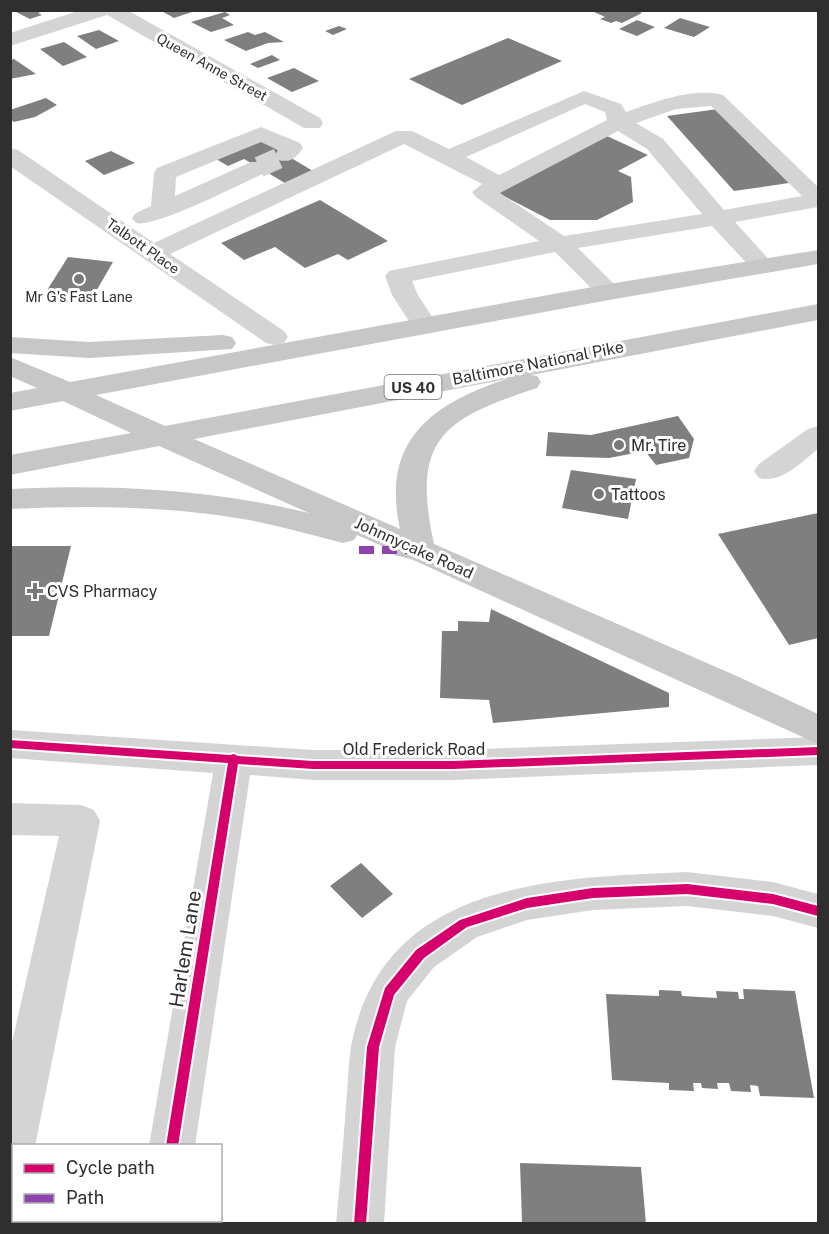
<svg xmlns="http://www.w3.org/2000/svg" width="829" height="1234" font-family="'Public Sans',sans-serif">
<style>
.building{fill:#7f7f7f}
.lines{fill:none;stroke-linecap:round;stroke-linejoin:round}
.minor-tunnel{stroke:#d5d5d5;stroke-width:21;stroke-dasharray:21 10;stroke-linecap:butt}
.minor{fill:#d4d4d4;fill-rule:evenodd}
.major{fill:#c7c7c7;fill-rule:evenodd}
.quiet{stroke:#8e44ad;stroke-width:8;stroke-dasharray:15 8;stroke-linecap:butt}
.cycleway-casing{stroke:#fff;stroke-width:4}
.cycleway{fill:#d6006c;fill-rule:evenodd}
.poi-dot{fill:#787878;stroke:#fff;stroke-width:2}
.labels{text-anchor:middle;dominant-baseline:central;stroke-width:6;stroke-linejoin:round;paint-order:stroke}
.far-street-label{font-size:14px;fill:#2f2f2f;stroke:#fff}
.far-poi-label{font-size:14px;fill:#2f2f2f;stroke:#fff}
.shield{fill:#fff;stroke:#6d6d6d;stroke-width:1.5}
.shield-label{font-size:15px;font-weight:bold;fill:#2f2f2f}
.street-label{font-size:16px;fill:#2f2f2f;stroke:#fff}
.poi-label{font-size:16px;fill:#2f2f2f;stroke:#fff;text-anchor:start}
.near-street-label{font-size:20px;fill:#2f2f2f;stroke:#fff}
</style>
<rect width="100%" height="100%" fill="#fff"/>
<path class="building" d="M12,10h32v1l-6,2 4,2 -12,4z
M160,10h35v1l-21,7z
M598,10h38l6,3 -20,10 -6,-2 -5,2 -11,-4 5,-2 -11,-5z
M225,12l5,3 -8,3 12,7 -23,7 -20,-10z
M680,18l30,9 -16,10 -30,-9z
M637,20l18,7 -18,9 -18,-7z
M339,26l8,3 -14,6 -8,-4z
M99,30l20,11 -23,8 -19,-13z
M248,32l7,3 10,-3 19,10 -16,1 -22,8 -22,-11z
M508,38l54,23 -100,44 -53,-26z
M64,42l23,15 -24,9 -23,-17z
M272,55l8,5 -22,8 -8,-4z
M14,59l22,15 -26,5v-19z
M294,68l25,13 -27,11 -25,-14z
M46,98l11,7 -22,12 -21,5 -4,-3v-9z
M718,109l71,74 -55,8 -67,-75z
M607,136l41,19 -30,16 13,6 2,25 -36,18h-47l-54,-28z
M261,140l52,31 -28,12 -41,-24 -16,7 -12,-7z
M111,151l24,12 -31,12 -19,-14z
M320,200l68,41 -40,19 -10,-6 -33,14 -30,-21 -31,13 -23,-17z
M68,257l45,5 -22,38 -47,-5z
M678,416l16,23 -5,19 -33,7 -11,-14 -36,7 -63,-2 2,-24 43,3z
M571,470l65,9 -8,40 -66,-11z
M818,513v125l-29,7 -71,-111z
M10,546h61l-22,90h-39z
M491,609l178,84v14l-176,16 -4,-23 -49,-2 2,-67h16v-10l31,1z
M361,863l32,31 -31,24 -32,-32z
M743,989l52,2 19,107 -54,-2 -2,-10 -8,-1 1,7 -20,-1 -2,-8h-12l1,6 -16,-1 -1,-5h-8l1,8 -25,-1v-7l-57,-3 -6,-86 53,2v-6l22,1 1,5 35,2 -1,-7 22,1 1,7h5z
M520,1163l121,4 5,57 -124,-2z"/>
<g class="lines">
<path class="minor-tunnel" d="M259,167l27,-12"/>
<path class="minor" d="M81,10h46l193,108 3,5 -3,5h-16l-197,-113 -97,31v-13z
M584,91l37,13 5,8c29,-10 66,-25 97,-17l95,92v20l-83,15 40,44 -3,5 -9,2 -9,-2 -42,-45 -134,22 44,44 -4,5 -9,3 -9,-3 -45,-45 -143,29 6,14 20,31 -4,6 -9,2 -9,-2 -24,-37 -7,-19 4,-5 150,-30 -63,-44 -4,-5 10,-8 -78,-40 -234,110 114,77 4,6 -4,6 -9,2 -9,-2 -256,-177v-18l8,2 136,93 242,-112h16l37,18zM585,104l20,8 2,8 -108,55 -33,-18zM711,106l91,90 -78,14 -61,-71 -27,-16 40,-14zM618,131l29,18 55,65 -138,22 -64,-43z
M261,127l39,16 3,5c-7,10 -12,15 -25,12l-3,-5 3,-5 -17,-8 -85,35 -1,19 76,-34h16l3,5 -3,5c-25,11 -111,56 -131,51l-4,-5 4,-5 15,-7 3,-33 3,-5z
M818,426v23c-17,13 -36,35 -59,29l-5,-7 5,-7 49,-35z
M10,730l303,20h140l365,-13v28l-365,15h-140l-63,-5 -55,371h-46l64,-373 -203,-15z
M10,803l71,2 13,5 6,11 -65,325h-21v30l-4,2v-127l49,-215 -49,-1z
M687,872l86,10 45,12v34l-45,-12 -86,-10 -94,4 -66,10 -50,17 -43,30 -27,34 -12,46 -11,177h-48c4,-40 7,-79 10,-118 2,-19 2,-40 5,-59 31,-166 200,-169 336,-175z
M137,1220h47v4h-47z"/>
<path class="major" d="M818,250v14l-209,36 -513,95 69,31 653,-122v16l-287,55 6,1 4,6 -4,6c-95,31 -126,51 -103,156l305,133 79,37v30l-407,-185 -17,-4 -3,-5 -34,-15 -3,5 -11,3c-31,-8 -62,-17 -94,-23 -79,-14 -159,-15 -239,-11v-20c101,-5 200,0 299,24l-150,-67 -149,29v-20l121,-22 -68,-32 -53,10v-18l27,-5 -27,-12v-19l60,25 539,-98zM507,379c-77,25 -126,63 -107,150l-206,-90z
M223,335l9,2 4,6 -4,6 -143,9 -79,-5v-16l79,5z"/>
<path class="quiet" d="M359,550h61"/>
<g class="cycleway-casing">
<path id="cycleway" d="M10,740l220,15 4,-1 4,2 75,5h140l365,-14v8l-365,14h-140l-75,-5 -60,382h-12l62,-383 -218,-15z
M687,884l86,10 45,12v10l-45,-12 -86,-10 -94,4 -66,10 -60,19 -43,31 -30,37 -15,52 -13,177h-12l13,-177 18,-59 31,-38 44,-30 67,-22 66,-10z"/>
</g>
<use href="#cycleway" class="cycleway"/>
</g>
<g class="poi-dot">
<circle cx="79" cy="279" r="6"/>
<circle cx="619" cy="445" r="6"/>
<circle cx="599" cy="494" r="6"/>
<path d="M32 582h6v6h6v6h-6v6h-6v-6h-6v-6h6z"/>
</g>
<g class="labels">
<g class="far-street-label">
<text transform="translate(212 67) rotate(29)">Queen Anne Street</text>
<text transform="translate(143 246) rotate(35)">Talbott Place</text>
</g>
<g class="far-poi-label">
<text x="79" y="297">Mr G's Fast Lane</text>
</g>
<rect class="shield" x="384.5" y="375" width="57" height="24" rx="4.5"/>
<g class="shield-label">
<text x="413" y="387">US 40</text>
</g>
<g class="street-label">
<text transform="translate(538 363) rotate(-11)">Baltimore National Pike</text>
<text transform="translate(414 548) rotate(24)">Johnnycake Road</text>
<text x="414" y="749">Old Frederick Road</text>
</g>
<g class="poi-label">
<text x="631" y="445">Mr. Tire</text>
<text x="611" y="494">Tattoos</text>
<text x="47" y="591">CVS Pharmacy</text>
</g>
<g class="near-street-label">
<text transform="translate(185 949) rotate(-81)">Harlem Lane</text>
</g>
</g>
<rect width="829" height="1234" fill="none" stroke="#2f2f2f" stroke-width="24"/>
<rect x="12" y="1144" width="210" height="78" fill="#ffffff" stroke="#acacac" stroke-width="1.5"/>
<rect x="24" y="1164" width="30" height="9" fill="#d6006c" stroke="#acacac" stroke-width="1.5"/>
<text x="66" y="1174" font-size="18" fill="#2f2f2f">Cycle path</text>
<rect x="24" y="1194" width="30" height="9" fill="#8e44ad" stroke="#acacac" stroke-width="1.5"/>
<text x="66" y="1204" font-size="18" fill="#2f2f2f">Path</text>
</svg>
